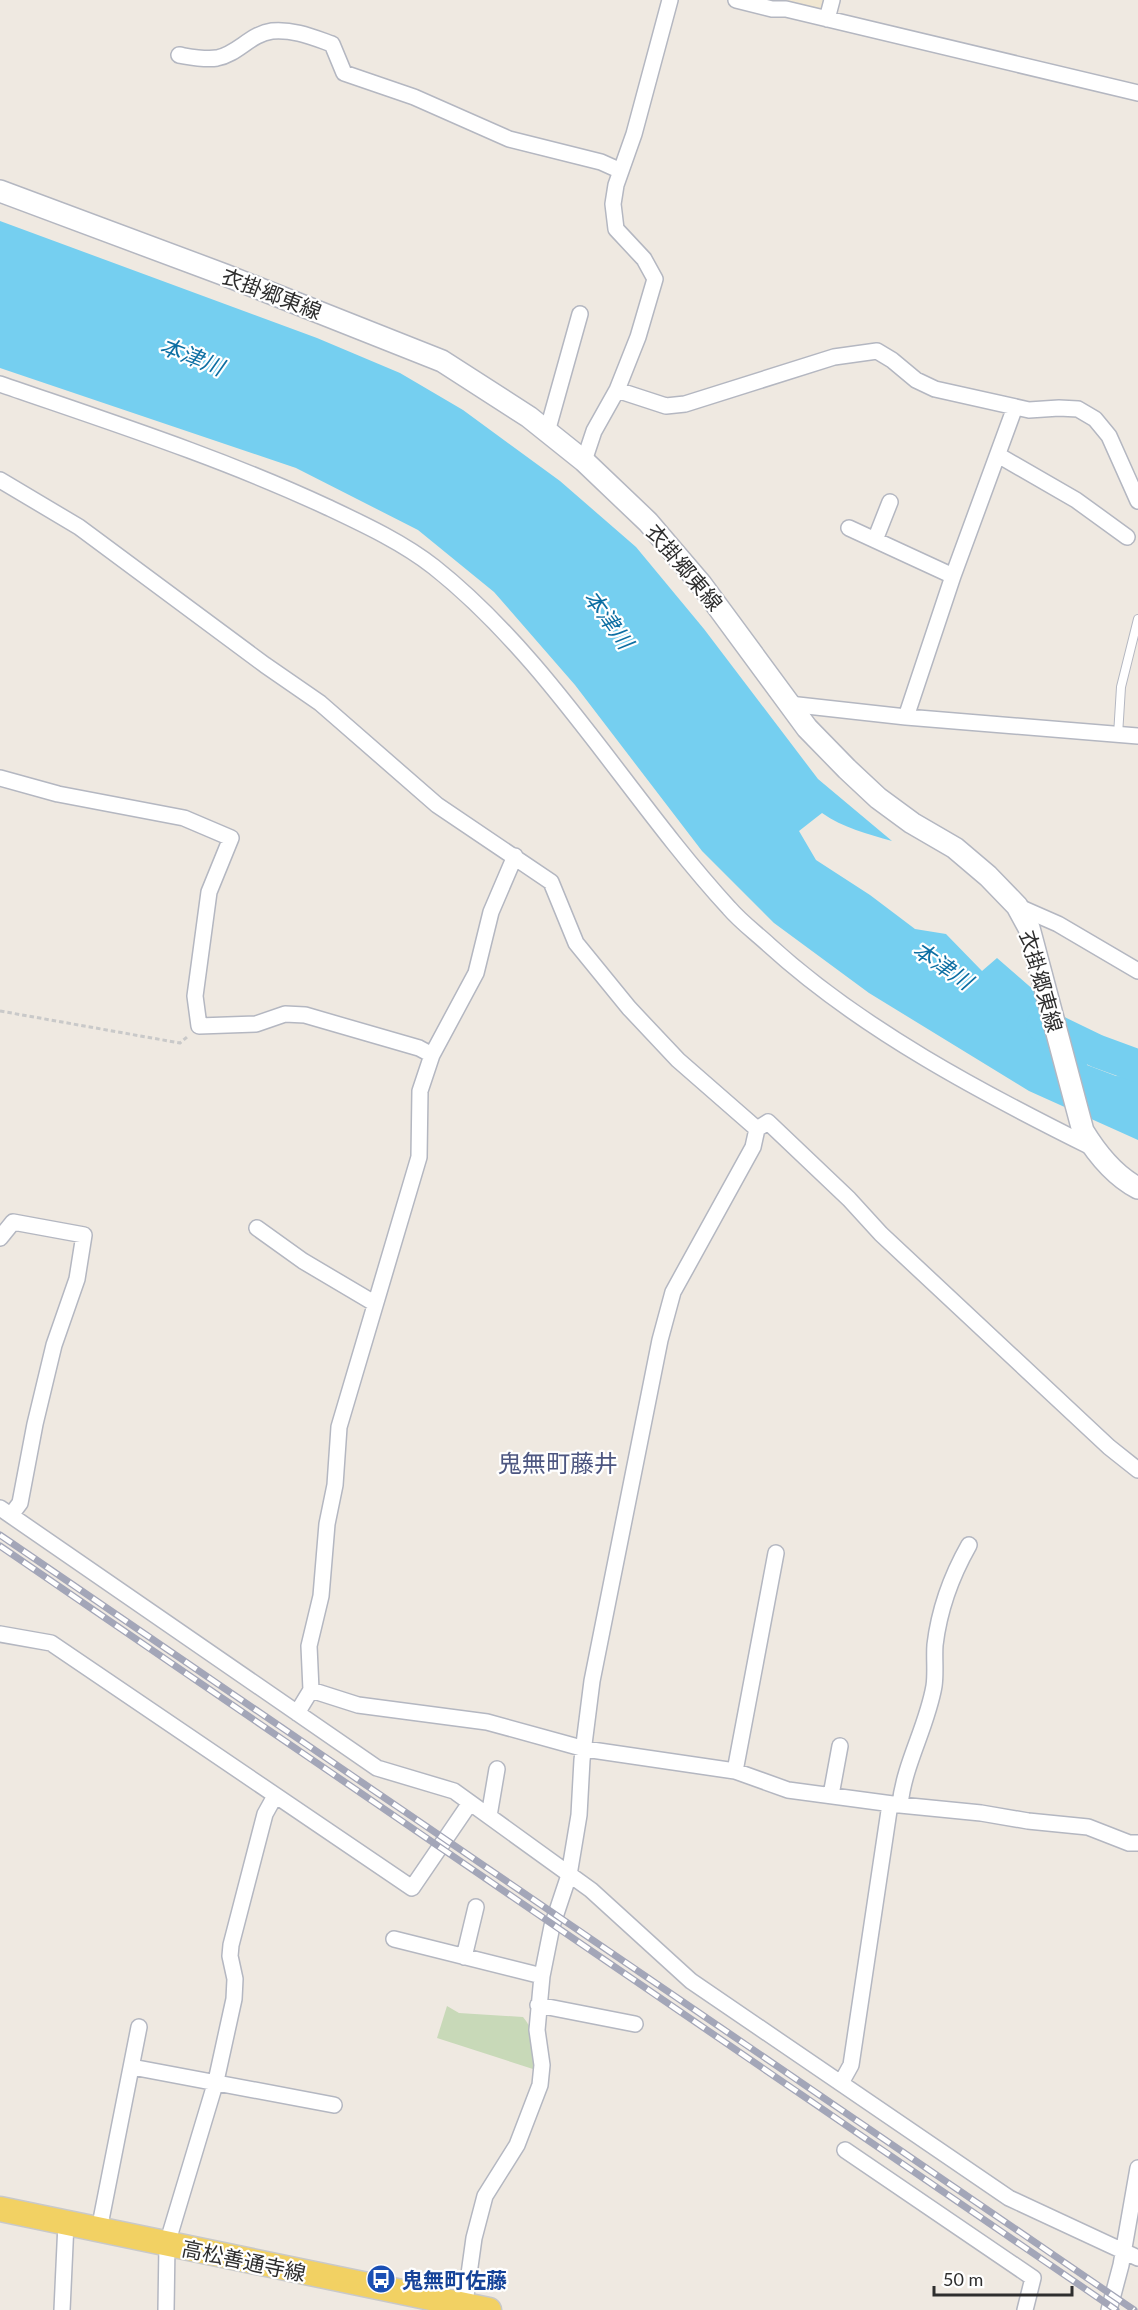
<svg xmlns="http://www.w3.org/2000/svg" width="1138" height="2310" font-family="Lato,'Noto Sans JP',sans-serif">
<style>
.education{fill:#f0e6d1}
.cemetery{fill:#c8d9b8}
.water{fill:#75cff0}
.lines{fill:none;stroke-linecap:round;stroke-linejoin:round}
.river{stroke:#75cff0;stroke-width:33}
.lane-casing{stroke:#b4b7c1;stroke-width:10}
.street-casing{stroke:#b4b7c1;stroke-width:18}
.secondary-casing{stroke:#b4b7c1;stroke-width:24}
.primary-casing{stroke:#c9c9c9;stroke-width:27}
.path{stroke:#c9c9c9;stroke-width:3;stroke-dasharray:4.5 3;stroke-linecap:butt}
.lane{stroke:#fff;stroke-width:8}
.street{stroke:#fff;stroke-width:15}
.secondary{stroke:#fff;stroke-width:21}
.primary{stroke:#f2d163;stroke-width:24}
.rail-casing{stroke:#a3a6b8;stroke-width:7}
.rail{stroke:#fff;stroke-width:4.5;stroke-dasharray:14;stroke-linecap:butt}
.labels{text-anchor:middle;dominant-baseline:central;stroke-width:4.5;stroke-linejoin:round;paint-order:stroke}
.street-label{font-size:21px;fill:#2e2e2e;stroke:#fff}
.transit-label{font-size:21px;font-weight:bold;fill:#164399;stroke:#fff;text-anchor:start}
.water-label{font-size:22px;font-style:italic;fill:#0d6fa3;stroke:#fff}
.quarter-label{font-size:24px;fill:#4d5680;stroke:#fff}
</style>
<rect width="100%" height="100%" fill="#efe9e1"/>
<path class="education" d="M771,0h56l-1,5 -8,7z"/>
<path class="cemetery" d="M447,2006l12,7 64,4c14,16 12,33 13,53l-99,-32z"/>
<path class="water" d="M0,221l317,117 83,35 63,37 97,71 76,66 68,82 114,150 74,62c-24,-7 -49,-13 -70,-28l-23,18 17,29 54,35 45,34 31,5 36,37 15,-13 86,75 4,32 29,11 22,1v63l-109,-49 -160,-98 -95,-70 -72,-72 -127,-166 -81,-93 -76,-62 -122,-62 -296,-100z"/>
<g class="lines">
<path class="river" d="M1043,1025l54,26 41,15"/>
<g class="lane-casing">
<path id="lane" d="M1118,735l3,-48 17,-68"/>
</g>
<g class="street-casing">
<path id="street" d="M736,0l36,9h14l352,84
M827,19l5,-19
M179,55c12,2 26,5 38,3 21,-4 33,-24 55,-27 21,-2 40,6 60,13l12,29 70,24 95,42 92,23 20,9
M0,384c110,38 222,74 327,123 36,17 75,35 107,60 116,92 195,232 295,341 12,14 27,25 40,37 92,84 213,148 324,203
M617,390l49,16 19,-2 149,-47 43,-6 15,9 24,20 19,9 94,21 30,-2 19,1 17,10 14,17 29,65
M547,432l33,-118
M998,455l78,45 51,37
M584,461l10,-30 23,-41 21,-53 17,-58 -11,-20 -28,-30 -3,-25 3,-19 18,-51 36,-134
M0,480l79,47 186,138 55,38 117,102 114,77 25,61 53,65 49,52 79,69 -4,18 -80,145 -13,48 -68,341 -10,79 -3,55 -10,60 -17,51 -10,50 -5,54 5,35 -2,20 -23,60 -32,51 -11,42 -10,72
M849,528l104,48
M875,540l15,-38
M789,704l117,13 232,19
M906,717l47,-141 62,-169
M0,778l58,16 126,24 47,20 -22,54 -14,104 4,30 57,-2 29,-10 20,1 114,33 13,7
M1017,906l41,18 80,47
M757,1129l11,-7 81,77 32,35 228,213 29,23
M257,1228l46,33 71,42
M0,1238l13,-16 71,13 -7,44 -23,66 -19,79 -15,79 -9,12
M0,1508l377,260 77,23 137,99 100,91 318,217 129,60
M0,1634l51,9 361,245 58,-85
M311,1690l47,15 129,17 98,27 150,22 53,19 112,15 81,8 47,8 60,6 41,16h9
M297,1713l14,-23 -2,-44 12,-50 6,-72 8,-39 4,-58 80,-270 1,-66 12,-36 44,-82 15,-61 24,-56
M735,1771l41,-218
M831,1795l9,-49
M900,1805c4,-41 27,-78 34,-119 2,-13 0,-28 1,-41 4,-34 17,-70 34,-100
M489,1816l8,-47
M394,1939l148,37
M464,1957l12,-50
M538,2005l97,19
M132,2067l202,38
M841,2083l10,-18 39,-261
M845,2150l188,128 -8,32
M99,2230l40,-203
M62,2310l4,-87
M166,2310l1,-66 49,-163 18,-82 1,-20 -5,-23 1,-11 34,-131 10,-18
M1109,2310l12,-45 17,-97"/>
</g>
<g class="secondary-casing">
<path id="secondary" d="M0,191l225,84 217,86 87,56 55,44 64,61 53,62 106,144 40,41 31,29 34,25 43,25 33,28 29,30 12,22 54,203c14,23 32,45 55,57"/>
</g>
<g class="primary-casing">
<path id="primary" d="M0,2209l489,101"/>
</g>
<path class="path" d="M0,1011l180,32 7,-6"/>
<use href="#lane" class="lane"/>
<use href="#street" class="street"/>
<use href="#secondary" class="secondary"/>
<use href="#primary" class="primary"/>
<g class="rail-casing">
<path id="rail" d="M0,1535l1134,775
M0,1546l1116,764"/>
</g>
<use href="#rail" class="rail"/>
</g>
<defs>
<g id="bus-disc" transform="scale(1.5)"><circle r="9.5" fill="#1a4fb4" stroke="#fff"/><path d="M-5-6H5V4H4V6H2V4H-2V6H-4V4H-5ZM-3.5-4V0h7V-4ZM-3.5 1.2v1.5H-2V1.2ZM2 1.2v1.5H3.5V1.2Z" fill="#fff"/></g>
</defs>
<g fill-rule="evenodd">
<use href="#bus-disc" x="381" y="2279"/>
</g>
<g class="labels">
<g class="street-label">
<text transform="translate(272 293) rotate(21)">衣掛郷東線</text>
<text transform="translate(685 567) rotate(50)">衣掛郷東線</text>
<text transform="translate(1042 981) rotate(74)">衣掛郷東線</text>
<text transform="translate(244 2260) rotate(12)">高松善通寺線</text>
</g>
<g class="transit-label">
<text x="402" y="2279">鬼無町佐藤</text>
</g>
<g class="water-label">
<text transform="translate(192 356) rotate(21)">本津川</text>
<text transform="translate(609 619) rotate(54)">本津川</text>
<text transform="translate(943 965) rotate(34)">本津川</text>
</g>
<g class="quarter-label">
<text x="558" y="1462">鬼無町藤井</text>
</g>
</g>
<path d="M934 2286v9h138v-9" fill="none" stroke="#2e2e2e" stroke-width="3"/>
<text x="943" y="2286" font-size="18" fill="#2e2e2e" stroke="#ffffff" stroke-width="4.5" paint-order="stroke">50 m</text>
</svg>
